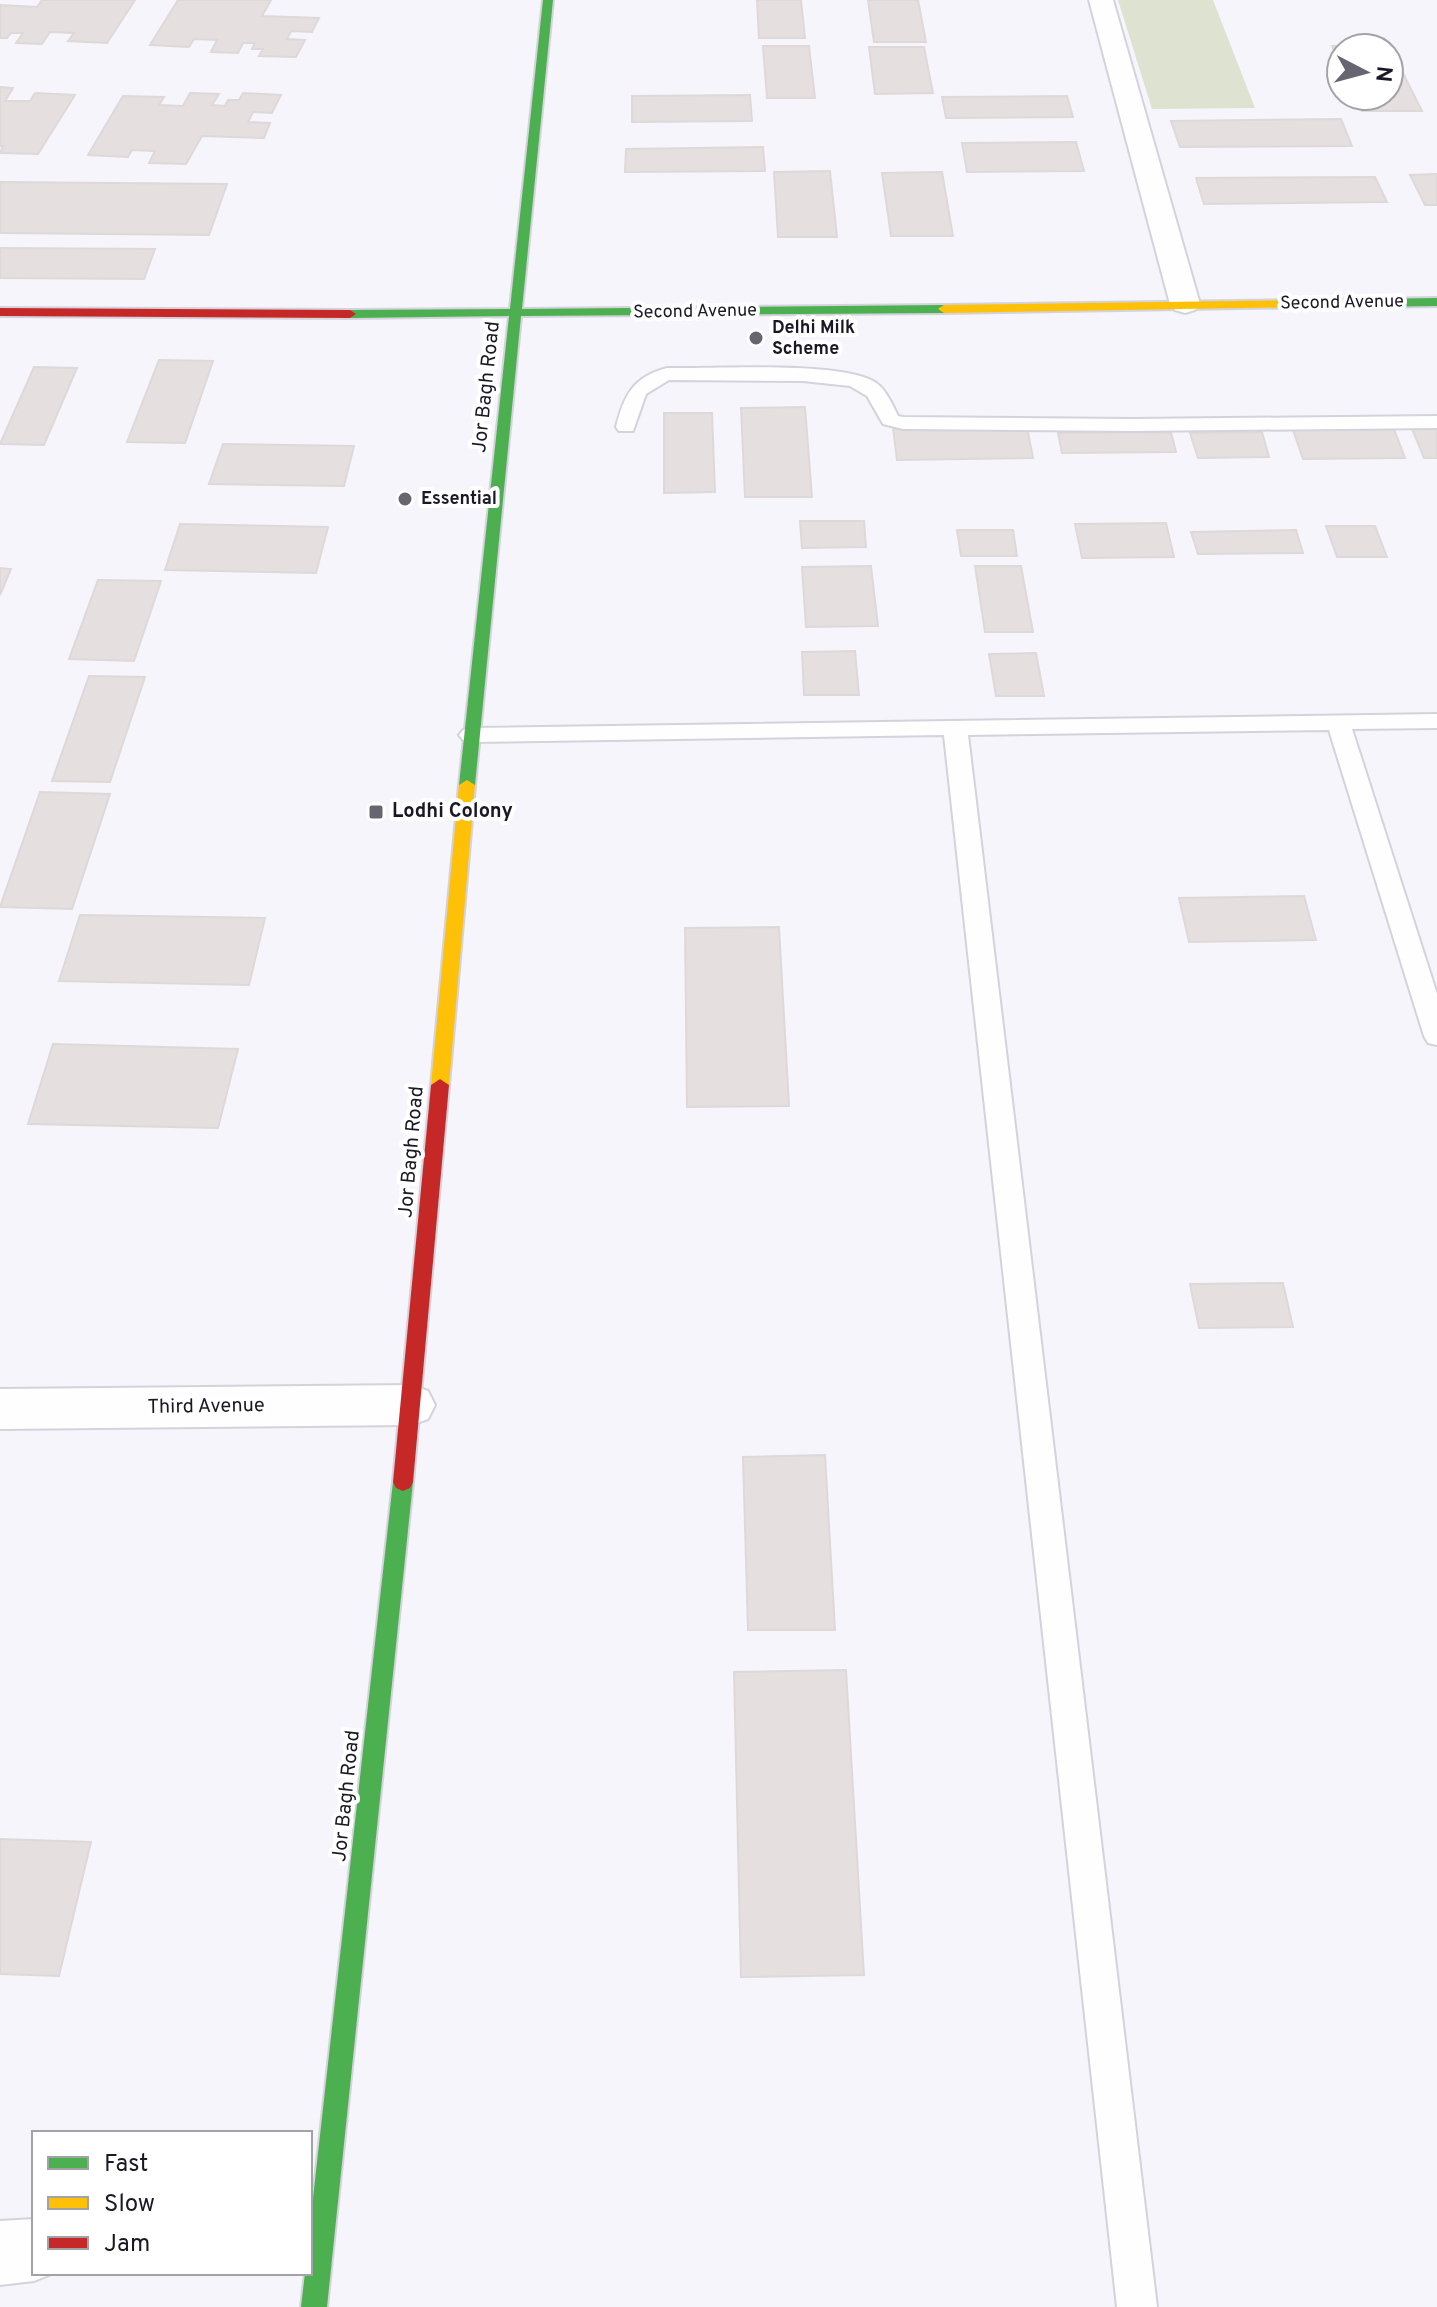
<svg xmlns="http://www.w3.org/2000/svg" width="1437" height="2307" font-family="Overpass,sans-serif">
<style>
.green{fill:#dee3d1}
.building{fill:#e6dfdf;stroke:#dfd8d8;stroke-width:2}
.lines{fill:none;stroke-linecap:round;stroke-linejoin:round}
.lane-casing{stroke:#d4d2db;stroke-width:4}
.street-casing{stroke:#d4d2db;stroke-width:4}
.fast-casing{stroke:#d4d2db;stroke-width:4}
.slow-casing{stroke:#d4d2db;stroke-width:4}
.jam-casing{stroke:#d4d2db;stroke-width:4}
.lane{fill:#fefeff;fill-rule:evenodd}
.street{fill:#fefeff;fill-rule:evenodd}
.fast{fill:#4caf50;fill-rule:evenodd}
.slow{fill:#ffc107;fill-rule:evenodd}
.jam{fill:#c62828;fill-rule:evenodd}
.poi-dot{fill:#676570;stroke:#fff;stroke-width:3}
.labels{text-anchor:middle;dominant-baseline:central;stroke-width:8;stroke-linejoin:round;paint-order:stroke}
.far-street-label{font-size:18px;fill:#1a1824;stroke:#fff}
.far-poi-label{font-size:18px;font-weight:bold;fill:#1a1824;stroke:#fff;text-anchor:start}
.street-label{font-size:20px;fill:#1a1824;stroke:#fff}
.poi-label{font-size:20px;font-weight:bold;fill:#1a1824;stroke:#fff;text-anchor:start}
</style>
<rect width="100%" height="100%" fill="#f6f5fc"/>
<path class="green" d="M1118,0h95l42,108 -103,1z"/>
<path class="building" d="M42,0h93l-28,43 -39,-2 6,-8 -24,-1 -8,12 -26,-1 7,-10h-12l-4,5h-7v-33l37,2z
M178,0h93l-9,16 57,2 -7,14 -21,-1 -4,8 18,1 -9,17 -37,-1 4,-7h-11l3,-6h-12l-5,10 -27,-1 6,-12 -23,-1 -5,8 -39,-2z
M757,0h44l4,38h-46z
M868,0h50l8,42h-52z
M1389,45l33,66h-60l-7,-15h34v-48h-48v18l-9,-20z
M763,46h46l6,52h-48z
M869,47h55l9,46 -58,1z
M0,87l13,1 -8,13h25l5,-8 40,2 -37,59 -38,-1 3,-7h-3z
M190,93l29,1 -7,11 13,1 3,-6h11l4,-7 38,2 -9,18 -19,-1 -5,10 22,1 -6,15 -62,-2 -16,28 -37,-1 6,-12 -23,-1 -4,7 -40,-2 35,-59 41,1 -5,8 24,1z
M750,95l2,26 -120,1v-26z
M1067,96l6,21 -127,1 -4,-21z
M1341,119l11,27 -172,1 -9,-26z
M1076,142l8,29 -117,1 -5,-29z
M763,147l2,24 -140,1 1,-23z
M830,171l7,66h-59l-4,-65z
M942,172l11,64h-62l-9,-63z
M1437,174v31h-12l-15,-30z
M1375,177l12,25 -183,2 -8,-26z
M0,182l227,2 -18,51 -209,-2z
M0,248l155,1 -11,30 -144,-1z
M159,360l54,1 -28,82 -58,-1z
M34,367l43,1 -33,77 -44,-1z
M805,407l7,90h-67l-4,-89z
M664,413h48l3,79 -51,1z
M1027,427l6,31 -136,2 -4,-32z
M1394,429l11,29 -102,1 -10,-29z
M1412,429h25v29h-13z
M1171,432l5,20 -114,1 -4,-20z
M1262,432l7,25 -71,1 -8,-25z
M223,444l131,2 -10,40 -135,-2z
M800,521h64l2,26 -64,1z
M1166,523l8,34 -92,1 -7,-34z
M180,524l148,3 -12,46 -151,-3z
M1326,526h49l12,31h-50z
M957,530h56l4,26h-56z
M1296,530l7,23 -105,1 -7,-22z
M871,566l7,60 -72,1 -4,-60z
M975,566h46l12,66h-48z
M0,568l11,1 -11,26z
M98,580l63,1 -27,80 -65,-2z
M855,651l4,44h-55l-2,-43z
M1036,653l8,43h-48l-7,-42z
M89,676l56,1 -35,105 -58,-1z
M40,792l70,2 -38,115 -72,-2z
M1304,896l12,44 -127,2 -10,-44z
M80,915l185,3 -16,67 -190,-4z
M779,927l10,179 -102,1 -2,-179z
M53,1044l185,5 -20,79 -190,-4z
M1283,1283l10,44 -94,1 -9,-44z
M825,1455l10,175h-87l-5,-173z
M846,1670l18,305 -123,2 -7,-305z
M0,1839l91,3 -32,134 -59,-2z"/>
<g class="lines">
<g class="lane-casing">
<path id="lane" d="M667,368c46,1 169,-7 206,13 12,6 19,23 25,35l5,1 229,2 305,-3v12l-305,3 -229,-2 -20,-5 -16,-28 -17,-10 -47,-5 -134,-1 -23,14 -13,37h-14l-3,-4c8,-32 17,-50 51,-59z
M1437,714v14l-85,1 85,265v51l-9,-2 -4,-7 -95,-306 -361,5 189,1572h-40l-173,-1572 -473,7 -8,-2 -4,-5 4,-5 8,-2z"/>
</g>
<g class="street-casing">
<path id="street" d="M1089,0h24l87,304 -5,6 -10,3 -10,-3 -5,-6z
M411,1385l17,6 7,14 -7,14 -17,6 -411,4v-40z
M34,2219v54h20l-20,8 -34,4v-64z"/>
</g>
<g class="fast-casing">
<path id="fast" d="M543,0h10l-31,309 422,-4 6,4 -6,4 -423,3 -46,469 -8,5 -8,-5 50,-469 -159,2 -6,-4 6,-4 160,-1z
M1437,298v8l-132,2 -6,-4 6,-4z
M403,1473l7,3 3,6 -86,825h-26l4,-34h5v-48l83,-743 3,-6z"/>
</g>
<g class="slow-casing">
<path id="slow" d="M1305,300l6,4 -2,3 -365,6 -6,-4 6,-4z
M467,780l8,5 -26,300 -9,6 -9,-6 28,-300z"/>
</g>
<g class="jam-casing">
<path id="jam" d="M0,308l350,2 6,4 -6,4 -350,-2z
M440,1079l9,6 -36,397 -3,6 -7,3 -7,-3 -3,-6 38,-397z"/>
</g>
<use href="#lane" class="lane"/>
<use href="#street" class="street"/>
<use href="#fast" class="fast"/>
<use href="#slow" class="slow"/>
<use href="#jam" class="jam"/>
</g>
<g class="poi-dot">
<circle cx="756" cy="338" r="8"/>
<circle cx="405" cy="499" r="8"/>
<rect x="368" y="804" width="16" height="16" rx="4"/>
</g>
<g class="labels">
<g class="far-street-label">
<text transform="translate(1342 303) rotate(-1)">Second Avenue</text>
<text transform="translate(695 312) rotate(-1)">Second Avenue</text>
</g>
<g class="far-poi-label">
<text x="772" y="328">Delhi Milk<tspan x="772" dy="21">Scheme</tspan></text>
<text x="421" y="499">Essential</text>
</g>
<g class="street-label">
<text transform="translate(487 387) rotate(-84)">Jor Bagh Road</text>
<text transform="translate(412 1152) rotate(-85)">Jor Bagh Road</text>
<text transform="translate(206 1407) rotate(-1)">Third Avenue</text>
<text transform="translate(347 1796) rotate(-84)">Jor Bagh Road</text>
</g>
<g class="poi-label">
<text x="392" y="812">Lodhi Colony</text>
</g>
</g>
<rect x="32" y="2131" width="280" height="144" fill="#ffffff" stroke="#a3a3a7" stroke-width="2"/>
<rect x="48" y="2157" width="40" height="12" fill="#4caf50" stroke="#a3a3a7" stroke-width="2"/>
<text x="104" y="2171" font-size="24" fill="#1a1824">Fast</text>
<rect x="48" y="2197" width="40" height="12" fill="#ffc107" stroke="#a3a3a7" stroke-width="2"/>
<text x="104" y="2211" font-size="24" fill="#1a1824">Slow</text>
<rect x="48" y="2237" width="40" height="12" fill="#c62828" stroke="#a3a3a7" stroke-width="2"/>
<text x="104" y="2251" font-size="24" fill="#1a1824">Jam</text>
<g transform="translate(1365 72) rotate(96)"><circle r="38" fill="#ffffff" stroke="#a3a3a7" stroke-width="2"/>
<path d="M0-6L14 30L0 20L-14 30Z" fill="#676570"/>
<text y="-12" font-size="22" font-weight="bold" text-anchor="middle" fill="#1a1824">N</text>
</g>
</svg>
